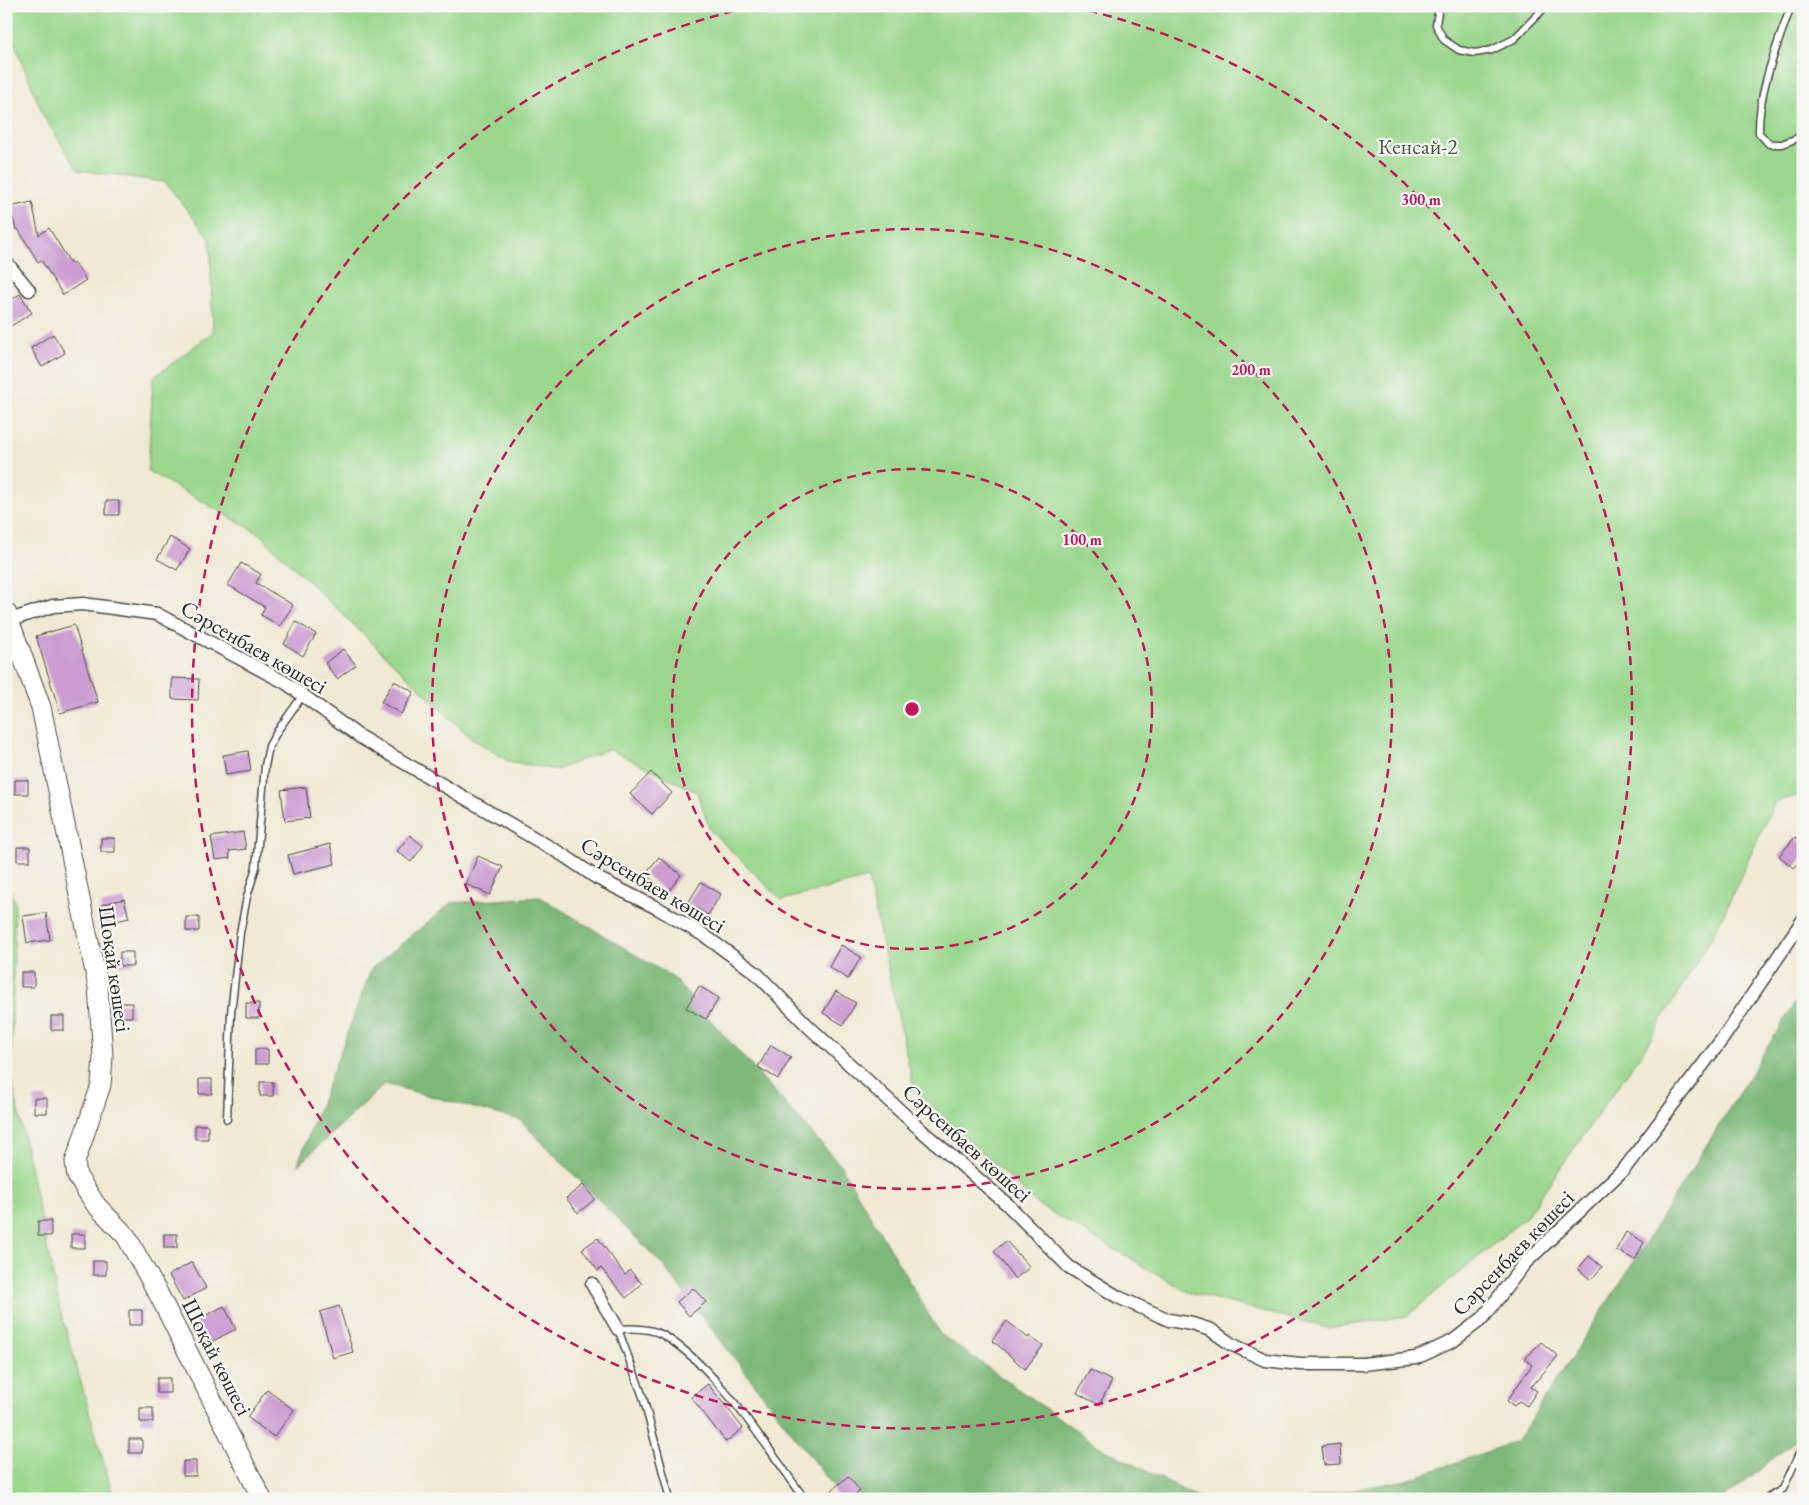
<svg xmlns="http://www.w3.org/2000/svg" width="1809" height="1505" font-family="'EB Garamond',serif">
<style>
.green{fill:#9ad78c;stroke:#62815c}
.forest{fill:#7bb878;stroke:#537252}
.building{fill:#cb9bd2}
.lines{fill:none;stroke-linecap:round;stroke-linejoin:round}
.lane-casing{stroke:#494844;stroke-width:9}
.street-casing{stroke:#494844;stroke-width:15}
.secondary-casing{stroke:#494844;stroke-width:21}
.lane{stroke:#fff;stroke-width:6}
.street{stroke:#fff;stroke-width:12}
.secondary{stroke:#fff;stroke-width:19}
.ring{fill:none;stroke:#c2185b;stroke-width:2.5;stroke-dasharray:9 6}
.labels{text-anchor:middle;dominant-baseline:central;stroke-width:4.5;stroke-linejoin:round;paint-order:stroke}
.park-label{font-size:22px;fill:#475643;stroke:#f6f6f2}
.street-label{font-size:22px;fill:#2b2b2b;stroke:#f6f6f2}
.centre{fill:#c2185b;stroke:#f6f6f2;stroke-width:2.5}
.ring-label{font-size:15px;text-anchor:middle;font-weight:bold;fill:#c2185b;stroke:#f6f6f2;stroke-width:4.5;stroke-linejoin:round;paint-order:stroke}
</style>
<rect width="100%" height="100%" fill="#f6f6f2"/>
<filter id="ink" filterUnits="userSpaceOnUse"><feTurbulence type="fractalNoise" baseFrequency=".02" numOctaves="2"/><feDisplacementMap in="SourceGraphic" scale="10" xChannelSelector="R" yChannelSelector="G"/><feConvolveMatrix kernelMatrix="1 2 1 2 8 2 1 2 1" color-interpolation-filters="sRGB"/></filter>
<filter id="wash" filterUnits="userSpaceOnUse"><feTurbulence type="fractalNoise" baseFrequency=".0096" numOctaves="4" result="noise"/><feDisplacementMap in="SourceGraphic" scale="20" xChannelSelector="R" yChannelSelector="G"/><feGaussianBlur stdDeviation="1.12" result="paint"/><feColorMatrix in="noise" values="0 0 0 0 0 0 0 0 0 0 0 0 0 0 0 0 0 1.4 0 .05"/><feComposite in="paint" operator="in"/></filter>
<g filter="url(#wash)">
<rect width="100%" height="100%" fill="#f0e9d3"/>
<path class="green" d="M6,6h1797v788l-28,8 -58,126 -72,120 -120,170 -118,98 -79,12 -140,-36 -151,-88 -123,-115 -46,-211 -86,22 -72,-70 -13,-38 -88,-43 -53,21 -48,-9 -38,-24 -212,-204 -110,-62 5,-93 60,-46 -3,-93 -45,-57 -87,-12 -34,-53 -38,-95z
M6,880l9,23 -4,173 49,233 54,190h-108z"/>
<path class="forest" d="M540,897l132,80 169,189 99,168 160,113 100,52h-357l-182,-236 -141,-143 -135,-36 -88,82 75,-198 79,-65z
M1803,990v444l-80,65h-418l102,-19 110,-39 118,-181z"/>
<g id="blocks">
<path class="building" d="M32,202l7,33 10,-7 22,36 3,-2 12,18 -23,15 -22,-35 -3,2 -20,-33 -2,1 -6,-23z
M20,294l12,19 -26,16v-26z
M53,334l12,19 -23,14 -11,-19z
M106,501h13v14h-13z
M170,537l20,12 -13,21 -20,-11z
M241,563l20,11 -5,9 37,22 -13,21 -19,-11 4,-8 -37,-22z
M296,622l20,12 -13,22 -19,-12z
M74,625l24,77 -38,11 -24,-77z
M343,649l13,16 -19,14 -12,-16z
M172,678l27,1 -1,21 -26,-1z
M394,681l20,11 -13,22 -20,-12z
M248,751l3,20 -25,4 -3,-20z
M651,772l21,21 -20,21 -22,-20z
M15,780h13v14h-13z
M306,787l4,31 -25,3 -4,-31z
M243,832l3,17 -17,2 1,7 -15,2 -4,-23z
M410,835l13,11 -12,16 -14,-11z
M1795,837l8,6v15l-9,10 -15,-12z
M101,838h14v14h-14z
M330,844l5,20 -42,10 -5,-19z
M17,847h13v14h-13z
M478,856l25,11 -13,28 -24,-11z
M659,857l22,18 -14,18 -22,-19z
M701,882l20,12 -13,21 -20,-12z
M124,899l5,19 -25,6 -4,-19z
M46,913l4,27 -23,3 -4,-27z
M186,917h13v14h-13z
M841,945l20,12 -13,22 -19,-12z
M120,952h13v14h-13z
M21,972h13v15h-13z
M699,986l20,12 -13,21 -20,-11z
M836,991l20,12 -13,22 -20,-12z
M119,1003h13v14h-13z
M246,1003h13v15h-13z
M51,1016h13v14h-13z
M771,1045l20,12 -13,22 -20,-12z
M255,1049h13v15h-13z
M199,1079h13v15h-13z
M260,1082h13v14h-13z
M34,1098h13v15h-13z
M195,1125h13v14h-13z
M583,1185l12,14 -17,14 -12,-15z
M38,1221h13v15h-13z
M1626,1232l18,10 -9,18 -19,-10z
M71,1234h14v14h-14z
M164,1234h13v14h-13z
M598,1238l27,37 5,-5 12,14 -16,14 -25,-30 -3,3 -16,-22z
M1006,1241l24,26 -15,12 -21,-28z
M1589,1256l13,11 -11,13 -13,-11z
M93,1261h13v14h-13z
M192,1262l14,26 -23,13 -14,-26z
M693,1288l13,14 -17,14 -12,-14z
M224,1306l12,23 -29,15 -12,-23z
M339,1306l14,46 -20,6 -13,-46z
M129,1310h13v15h-13z
M1007,1321l21,17 1,-2 14,10 -18,23 -33,-29z
M1541,1342l17,14 -27,31 6,4 -10,15 -8,-5 -5,5 -7,-5 25,-36 -7,-6z
M1090,1370l22,11 -13,24 -22,-12z
M157,1378h13v15h-13z
M708,1384l35,44 -17,14 -35,-45z
M267,1390l27,20 -20,27 -27,-20z
M140,1408h13v14h-13z
M129,1439h13v14h-13z
M1340,1444l1,20 -17,1 -2,-19z
M183,1461h13v15h-13z
M848,1476l12,15 -10,8h-11l-7,-9z"/>
</g>
</g>
<g filter="url(#ink)">
<use href="#blocks" fill-opacity="0" stroke="#494844" stroke-width="1"/>
<g class="lines">
<g class="lane-casing">
<path id="lane" d="M1439,6l-3,19 8,15 15,10 16,3 17,-3 22,-11 32,-33
M1791,6c-14,40 -33,85 -32,127l10,11h13l21,-8
M227,1119l4,-106 9,-80 7,-36 9,-30 9,-101 4,-20 9,-16 25,-35
M670,1499l-27,-102 -25,-68c14,-1 33,-1 45,6 55,33 104,113 142,164
M1766,1499l17,-10 20,-44"/>
</g>
<g class="street-casing">
<path id="street" d="M6,262l23,28
M10,620l43,-14 30,-2 74,10 129,69 74,54 203,118 34,23 62,31 46,27 51,37 53,54 113,104 85,73 62,63 49,30 51,23 23,4 19,6 20,14 34,16 35,4h63l53,-6 37,-17 30,-23 41,-54 101,-96 98,-130 80,-118
M592,1284l26,45"/>
</g>
<g class="secondary-casing">
<path id="secondary" d="M6,612l35,95 57,280 5,69 -2,29 -26,77 2,14 19,29 30,31 33,59 103,204"/>
</g>
<use href="#lane" class="lane"/>
<use href="#street" class="street"/>
<use href="#secondary" class="secondary"/>
</g>
</g>
<g class="ring">
<circle cx="912" cy="709" r="240"/>
<circle cx="912" cy="709" r="480"/>
<path d="M1074 7A720 720 0 1 1 750 7"/>
</g>
<g class="labels">
<g class="park-label">
<text x="1418" y="146">Кенсай-2</text>
</g>
<g class="street-label">
<text transform="translate(254 647) rotate(30)">Сәрсенбаев көшесі</text>
<text transform="translate(653 885) rotate(31)">Сәрсенбаев көшесі</text>
<text transform="translate(115 969) rotate(82)">Шоқай көшесі</text>
<text transform="translate(967 1143) rotate(42)">Сәрсенбаев көшесі</text>
<text transform="translate(1513 1253) rotate(-46)">Сәрсенбаев көшесі</text>
<text transform="translate(217 1357) rotate(63)">Шоқай көшесі</text>
</g>
</g>
<circle cx="912" cy="709" r="8" class="centre"/>
<g class="ring-label">
<text x="1421" y="205">300 m</text>
<text x="1251" y="375">200 m</text>
<text x="1082" y="545">100 m</text>
</g>
<rect width="1809" height="1505" fill="none" stroke="#f6f6f2" stroke-width="25"/>
</svg>
